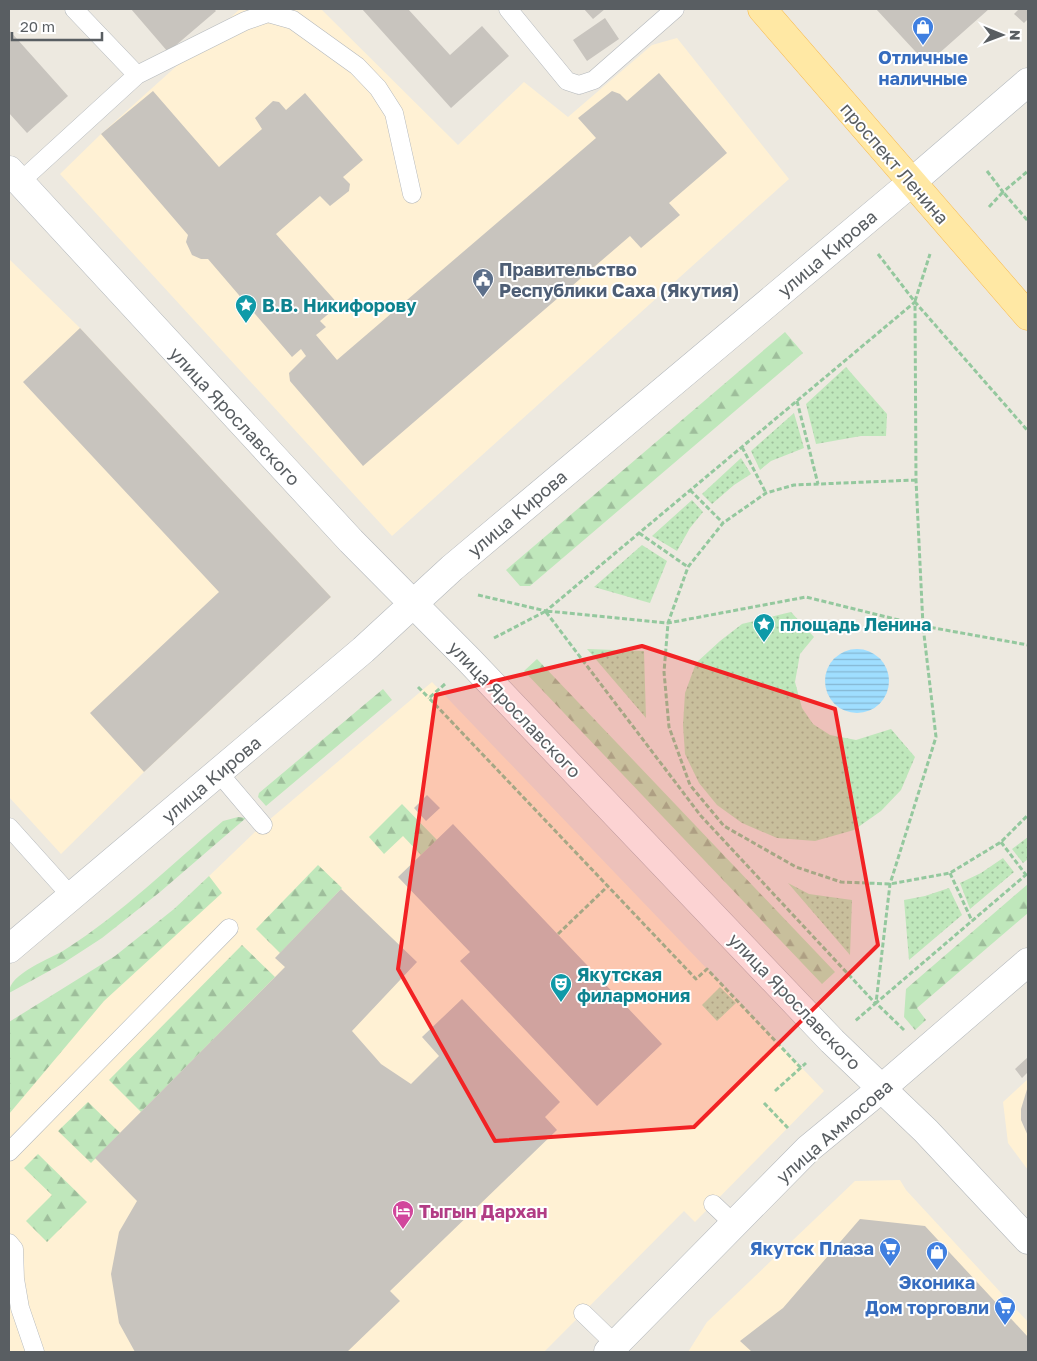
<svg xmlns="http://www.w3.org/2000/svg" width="1037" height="1361" font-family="'Golos Text',sans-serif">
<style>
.commercial{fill:#fff1d4}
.grass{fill:url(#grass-dots)}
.forest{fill:url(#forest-firs)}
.water{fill:url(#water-rules)}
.building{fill:#c8c4be}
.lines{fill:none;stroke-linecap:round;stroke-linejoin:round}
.service-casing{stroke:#b4b8bc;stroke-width:19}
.minor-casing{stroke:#b4b8bc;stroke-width:29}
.tertiary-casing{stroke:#b4b8bc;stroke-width:29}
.secondary-casing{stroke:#b4b9be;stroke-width:29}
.primary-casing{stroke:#f8ba4e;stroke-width:29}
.path{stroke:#94c89e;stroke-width:3;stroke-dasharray:5 2.5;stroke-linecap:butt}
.service{stroke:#fff;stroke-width:18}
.minor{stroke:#fff;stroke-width:28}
.tertiary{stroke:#fff;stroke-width:28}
.secondary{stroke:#fff;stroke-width:28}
.primary{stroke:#ffe8a4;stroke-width:28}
.marked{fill:#f22224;fill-opacity:0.2;stroke:#f22224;stroke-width:4;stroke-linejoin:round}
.labels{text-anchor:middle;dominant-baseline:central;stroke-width:4;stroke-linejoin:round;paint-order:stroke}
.shop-label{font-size:18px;font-weight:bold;fill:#366cbe;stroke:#fff}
.street-label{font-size:18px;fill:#595e62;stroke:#fff}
.service-label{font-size:18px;font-weight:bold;fill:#4e5e75;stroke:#fff;text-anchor:start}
.culture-label{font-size:18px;font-weight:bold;fill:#0d838f;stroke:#fff;text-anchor:start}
.hotel-label{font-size:18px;font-weight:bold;fill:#b23c85;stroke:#fff;text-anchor:start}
</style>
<defs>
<pattern id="grass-dots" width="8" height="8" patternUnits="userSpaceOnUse" patternTransform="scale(1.25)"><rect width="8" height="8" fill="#bfe7bb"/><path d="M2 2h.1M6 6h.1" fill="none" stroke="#9ebe9b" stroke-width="1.8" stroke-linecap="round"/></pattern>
<pattern id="forest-firs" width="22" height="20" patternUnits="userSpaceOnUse" patternTransform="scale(1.25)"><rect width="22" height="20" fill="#bfe7bb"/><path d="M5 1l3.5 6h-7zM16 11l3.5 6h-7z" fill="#9ebe9b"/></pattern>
<pattern id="water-rules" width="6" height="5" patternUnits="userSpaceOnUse" patternTransform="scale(1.25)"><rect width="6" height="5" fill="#9fdeff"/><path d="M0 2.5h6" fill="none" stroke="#85b7d2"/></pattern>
</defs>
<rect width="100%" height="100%" fill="#ede9e0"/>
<path class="commercial" d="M240,9h81l137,136 66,-63 44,35 84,-72 25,-7 112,141 -397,357 -332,-362 41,-40z
M9,259l71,69 251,269 -187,175 -83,82 -52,-57z
M432,682l392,409 -129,131 -11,-11 -140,141h-535v-284l247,-237z
M1028,1079v91l-20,-27 -5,-41z
M900,1180l6,10 122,132v30h-340l19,-30 148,-141z"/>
<path class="grass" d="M846,367l41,47 -1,22h-25l-45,8 -10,-40z
M794,413l10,35 -33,13 -11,9 -9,-19z
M741,458l10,16 -17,11 -22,19 -10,-10z
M692,500l11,12 -13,16 -13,23 -25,-15z
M642,545l25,16 -17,42 -56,-16z
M791,612l23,25 -14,17 -5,28 7,26 11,16 17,11 26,5 35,-11 24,28 -14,33 -20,21 -27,19 -39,11 -38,-3 -35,-15 -25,-18 -18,-22 -14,-29 -2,-29 2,-32 11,-30 24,-22 22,-17z
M587,649l57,2 2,67z
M1028,837v22l-5,4 -11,-14z
M1003,858l11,14 -44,37 -10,-26 21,-10z
M788,883l21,11 43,6 -2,55z
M949,888l13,27 -53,45 -5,-60 21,-4z
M720,987l16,16 -19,18 -15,-16z"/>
<path class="forest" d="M785,332l18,21 -273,233h-10l-14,-16z
M537,659l298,313 -13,12 -298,-313z
M383,689l9,11 -126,106 -8,-9 1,-4z
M402,804l35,36 -16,15 -18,-19 -19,18 -15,-17z
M238,817l8,1 -86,74 -58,46 -40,26 -53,29c0,-20 42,-34 57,-44 55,-35 107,-86 157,-128z
M318,865l24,23 -62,65 -24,-24z
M209,876l13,17 -118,108 -95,113v-92l106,-66 59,-47z
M1028,884v29l-111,95 9,12 -11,10 -11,-13 2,-28z
M242,945l33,32 -134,135 -32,-32z
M88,1102l32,31 -29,30 -33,-32z
M38,1154l49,48 -40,40 -21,-21 26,-26 -28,-27z"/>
<path class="water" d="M825 681a32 32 0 1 1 64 0a32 32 0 1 1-64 0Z"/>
<path class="building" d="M131,9h83l2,2 -48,41z
M362,9h46l42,46 32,-29 27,30 -58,52z
M584,9h21l-12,10z
M876,9h113l-62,55z
M1019,9h9v10l-4,4 -10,-9z
M605,18l14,21 -32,22 -14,-21z
M9,30l59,66 -41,37 -18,-20z
M659,73l68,80 -58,50 11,12 -39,33 -11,-12 -267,230 -73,-85 -1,-8 17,-17 -5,-7 -9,8 -84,-98h-7l-9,-4 -6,-13 2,-7 -87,-101 52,-43 66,76 43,-38 -7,-11 18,-17 6,1 7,8 19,-17 58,67 -20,17 7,7 -1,7 -19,15 -10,-10 -44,38 63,71 -19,16 6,6 -10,8 21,25 259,-222 -18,-20 34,-27 8,3 7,7z
M80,328l251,269 -187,175 -54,-59 129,-121 -196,-210z
M427,795l13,13 -14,13 -12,-13z
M453,824l209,220 -65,62 -137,-145 10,-9 -72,-75z
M341,889l76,73 -65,69 29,33 30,20 28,-28 -17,-19 40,-38 98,103 -15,15 12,13 -167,161 10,10 -53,51h-212l-16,-29 -8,-49 8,-42 18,-31 -42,-43 190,-191 -10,-9z
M1028,1057v15l-6,6 -7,-9z
M1028,1086v50l-7,-16v-11z
M860,1219l65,7 103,111v15h-276l-12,-11 43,-33z"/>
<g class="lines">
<g class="service-casing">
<path id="service" d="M508,9l59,72 12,4 15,-5 81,-71
M137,75l108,-54 23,-8 25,7 64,46 21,22 16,25 18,81
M21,181l116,-106 -63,-66
M218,772l45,53
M9,827l62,69
M9,1152l220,-224
M713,1204l21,20
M9,1243l5,6 1,30 5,29 15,44
M583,1313l32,31"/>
</g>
<g class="minor-casing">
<path id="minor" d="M608,1352l200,-203 74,-61"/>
</g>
<g class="tertiary-casing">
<path id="tertiary" d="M9,170l342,371 119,120 362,380 94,90 102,109
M9,949l354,-299 89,-82 460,-386
M882,1088l146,-126"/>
</g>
<g class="secondary-casing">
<path id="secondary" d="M912,182l116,-100"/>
</g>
<g class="primary-casing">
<path id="primary" d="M762,9l266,307"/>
</g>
<path class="path" d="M987,171l16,21 25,-21
M989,207l14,-15 25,29
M878,254l37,48 113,129
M915,301l15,-47
M797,401l21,83
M742,447l24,46
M916,480l-122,5 -28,8 -43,30 -35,44 -20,56 -4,49 5,55 21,58 34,41 72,41 45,15 49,2 60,-11 51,-31 27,-27
M690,490l33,33
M639,533l49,34
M478,595l68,16 369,-309 1,178 7,146 13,111 -46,147 -14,119 -21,18
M546,612l155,204 174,187
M494,638l52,-27 122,12 138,-26 117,29 105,19
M445,684l-16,14 267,281 11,-10 94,99
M418,687l11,11
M1001,842l25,33
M950,873l22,48
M558,934l50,-48
M904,1030l-28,-27 152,-130
M775,1091l31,-28
M764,1103l24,25"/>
<use href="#service" class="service"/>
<use href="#minor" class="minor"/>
<use href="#tertiary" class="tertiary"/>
<use href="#secondary" class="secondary"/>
<use href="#primary" class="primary"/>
</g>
<path class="marked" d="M642,646l193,63 43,236 -184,182 -199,14 -97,-172 38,-274z"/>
<defs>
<g id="shop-pin" transform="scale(1.125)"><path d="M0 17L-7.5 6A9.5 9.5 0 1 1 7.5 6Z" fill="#3f7fe0" stroke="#fff"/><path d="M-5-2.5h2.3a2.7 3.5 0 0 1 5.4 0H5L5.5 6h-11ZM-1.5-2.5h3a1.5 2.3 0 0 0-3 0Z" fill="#fff"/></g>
<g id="civic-pin" transform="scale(1.125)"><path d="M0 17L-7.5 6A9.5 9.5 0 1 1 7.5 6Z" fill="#5c6f8a" stroke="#fff"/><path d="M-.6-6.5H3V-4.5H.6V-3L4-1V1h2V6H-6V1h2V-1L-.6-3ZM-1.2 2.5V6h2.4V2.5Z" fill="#fff"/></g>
<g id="sight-pin" transform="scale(1.125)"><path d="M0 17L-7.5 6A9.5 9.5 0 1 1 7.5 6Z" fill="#0f9aa8" stroke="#fff"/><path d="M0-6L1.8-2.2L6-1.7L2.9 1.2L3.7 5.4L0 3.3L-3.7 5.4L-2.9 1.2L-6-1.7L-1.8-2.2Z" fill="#fff"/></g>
<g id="theatre-pin" transform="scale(1.125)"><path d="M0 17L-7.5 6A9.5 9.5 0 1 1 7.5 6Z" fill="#0f9aa8" stroke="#fff"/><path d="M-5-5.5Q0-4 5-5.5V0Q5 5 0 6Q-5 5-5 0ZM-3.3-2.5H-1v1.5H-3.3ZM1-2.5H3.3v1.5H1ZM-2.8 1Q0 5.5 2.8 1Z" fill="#fff"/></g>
<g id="hotel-pin" transform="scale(1.125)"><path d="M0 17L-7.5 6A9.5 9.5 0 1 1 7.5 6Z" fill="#d1479c" stroke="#fff"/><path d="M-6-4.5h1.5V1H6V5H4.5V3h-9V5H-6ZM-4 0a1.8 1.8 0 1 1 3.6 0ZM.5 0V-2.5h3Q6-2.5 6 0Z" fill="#fff"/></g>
<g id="supermarket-pin" transform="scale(1.125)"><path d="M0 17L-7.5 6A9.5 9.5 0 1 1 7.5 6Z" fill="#3f7fe0" stroke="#fff"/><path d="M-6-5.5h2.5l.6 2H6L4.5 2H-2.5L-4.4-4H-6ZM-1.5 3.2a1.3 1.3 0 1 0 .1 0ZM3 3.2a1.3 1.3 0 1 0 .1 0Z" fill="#fff"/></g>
</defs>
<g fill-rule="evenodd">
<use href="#shop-pin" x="923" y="27"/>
<use href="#civic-pin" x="483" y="279"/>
<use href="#sight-pin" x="246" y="305"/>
<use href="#sight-pin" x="764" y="624"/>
<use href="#theatre-pin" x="561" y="984"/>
<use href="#hotel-pin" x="403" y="1211"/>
<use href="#supermarket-pin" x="890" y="1248"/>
<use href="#shop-pin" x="937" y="1252"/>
<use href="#supermarket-pin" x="1005" y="1307"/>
</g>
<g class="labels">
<g class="shop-label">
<text x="923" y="57">Отличные<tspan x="923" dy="21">наличные</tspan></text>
<text x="874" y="1248" text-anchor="end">Якутск Плаза</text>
<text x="937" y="1282">Эконика</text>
<text x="989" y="1307" text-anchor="end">Дом торговли</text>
</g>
<g class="street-label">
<text transform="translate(895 163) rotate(49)">проспект Ленина</text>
<text transform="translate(827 253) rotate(-40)">улица Кирова</text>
<text transform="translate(235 416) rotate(47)">улица Ярославского</text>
<text transform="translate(517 513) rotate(-40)">улица Кирова</text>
<text transform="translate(515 709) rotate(46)">улица Ярославского</text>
<text transform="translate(211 779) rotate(-40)">улица Кирова</text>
<text transform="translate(795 1001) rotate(46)">улица Ярославского</text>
<text transform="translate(834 1131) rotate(-41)">улица Аммосова</text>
</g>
<g class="service-label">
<text x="499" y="269">Правительство<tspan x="499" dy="21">Республики Саха (Якутия)</tspan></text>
</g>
<g class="culture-label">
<text x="262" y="305">В.В. Никифорову</text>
<text x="780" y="624">площадь Ленина</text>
<text x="577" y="974">Якутская<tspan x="577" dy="21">филармония</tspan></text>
</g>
<g class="hotel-label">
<text x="419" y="1211">Тыгын Дархан</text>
</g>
</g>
<rect width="1037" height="1361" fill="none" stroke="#595e62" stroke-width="20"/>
<g transform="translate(1002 35) rotate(91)" stroke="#ffffff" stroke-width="4" paint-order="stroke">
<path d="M0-4L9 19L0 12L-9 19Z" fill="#595e62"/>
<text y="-8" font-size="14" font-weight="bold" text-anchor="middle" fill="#595e62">N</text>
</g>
<path d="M12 32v8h90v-8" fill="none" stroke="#595e62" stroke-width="2.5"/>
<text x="20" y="32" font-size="15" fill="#595e62" stroke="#ffffff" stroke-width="4" paint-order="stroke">20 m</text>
</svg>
